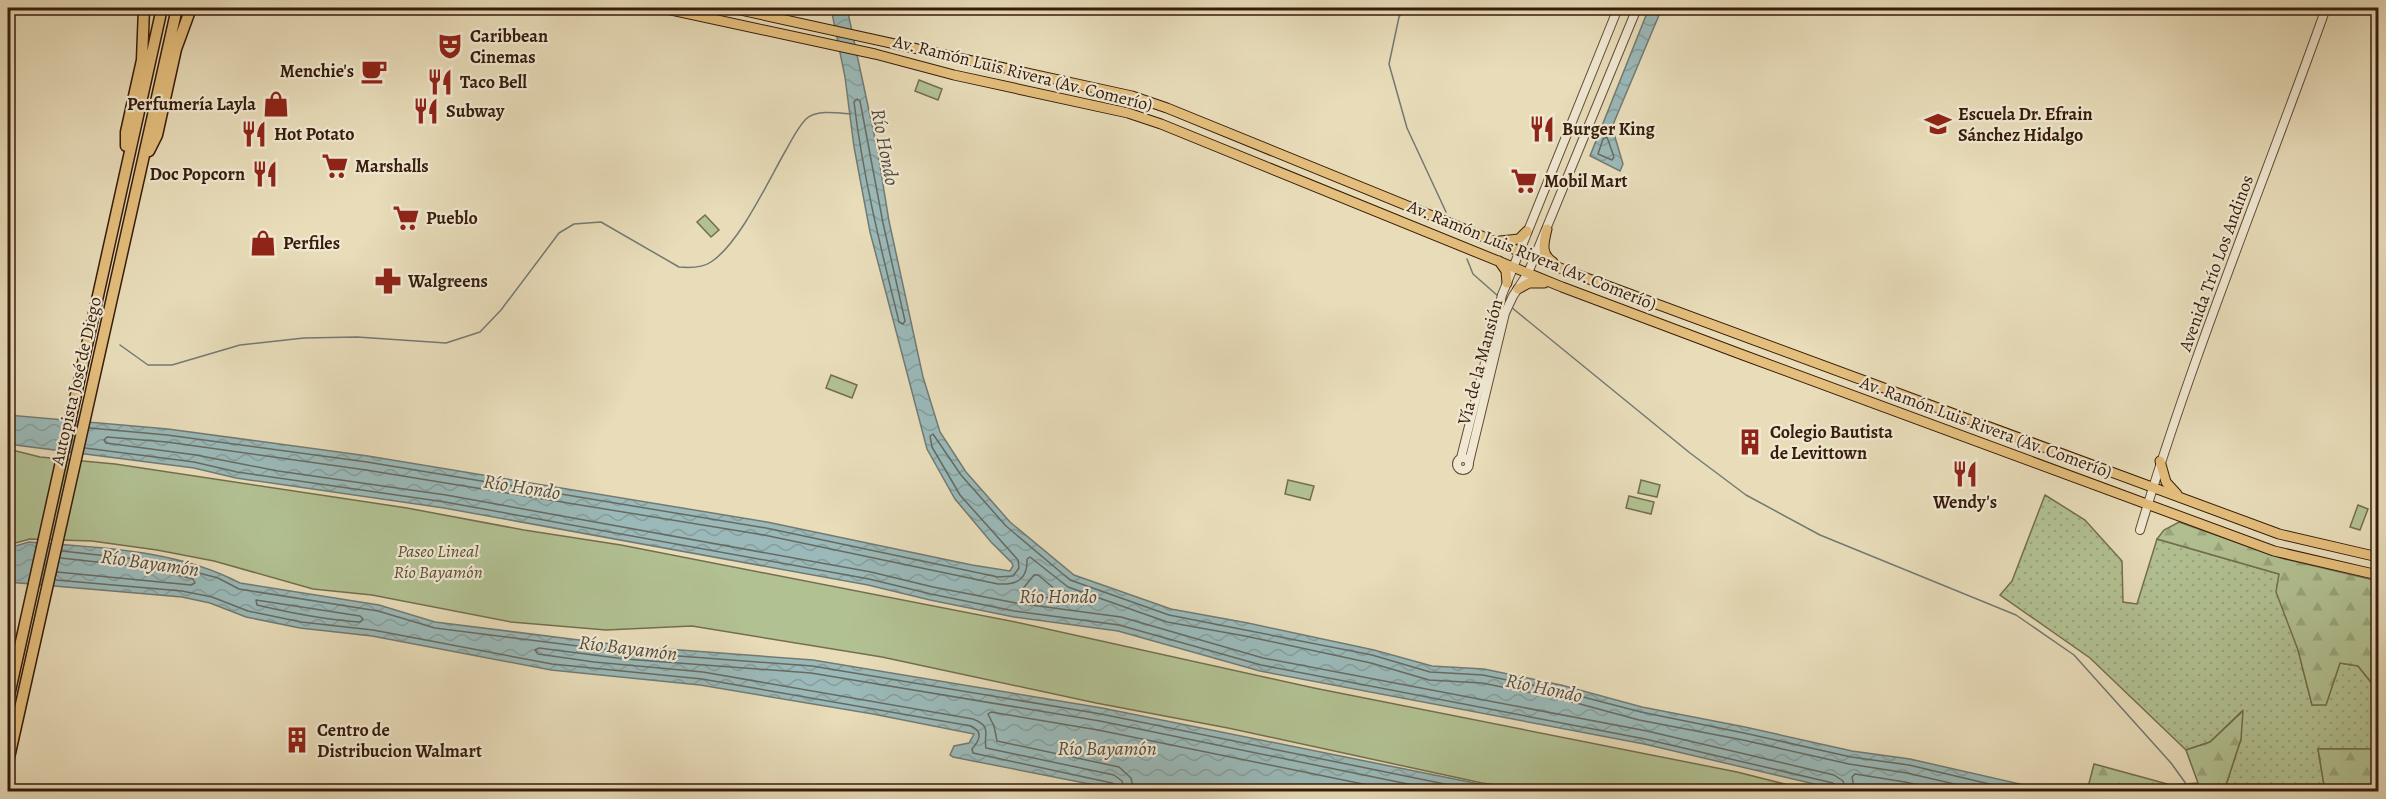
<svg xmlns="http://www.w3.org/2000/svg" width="2386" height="799" font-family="Alegreya,serif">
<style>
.grass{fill:url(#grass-dots);stroke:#746e4e;stroke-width:1.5}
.forest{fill:url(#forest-firs);stroke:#746e4e;stroke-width:1.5}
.green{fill:#b2c192;stroke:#746e4e;stroke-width:1.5}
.water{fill:url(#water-waves);stroke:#727a73;stroke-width:1.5}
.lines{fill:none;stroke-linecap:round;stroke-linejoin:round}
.shore{stroke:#686a62;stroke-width:1.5}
.stream{stroke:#727a73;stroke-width:1.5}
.tertiary-casing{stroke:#624c36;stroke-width:10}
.primary-casing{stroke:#361c0b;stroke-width:11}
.motorway-casing{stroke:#361c0b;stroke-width:13}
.tertiary{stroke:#f0e8d2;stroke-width:8}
.primary{stroke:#e4be7c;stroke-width:9}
.motorway{stroke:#e4be7c;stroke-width:10}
.labels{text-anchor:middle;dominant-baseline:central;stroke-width:4.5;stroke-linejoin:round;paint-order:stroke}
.poi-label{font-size:18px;font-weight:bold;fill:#361c0b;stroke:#f0e8d2;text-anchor:start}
.street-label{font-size:18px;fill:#361c0b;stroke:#f0e8d2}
.park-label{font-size:18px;font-style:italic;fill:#5b4e34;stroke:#f0e8d2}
.water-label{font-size:20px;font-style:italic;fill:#544b3f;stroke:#f0e8d2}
</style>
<defs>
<pattern id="grass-dots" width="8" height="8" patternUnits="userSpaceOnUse" patternTransform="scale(1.5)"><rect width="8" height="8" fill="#b2c192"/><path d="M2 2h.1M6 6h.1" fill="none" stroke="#9aa57d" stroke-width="1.8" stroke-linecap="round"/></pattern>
<pattern id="forest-firs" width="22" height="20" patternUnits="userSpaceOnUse" patternTransform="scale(1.5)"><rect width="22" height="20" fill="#b2c192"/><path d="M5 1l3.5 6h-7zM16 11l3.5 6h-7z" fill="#9aa57d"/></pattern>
<pattern id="water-waves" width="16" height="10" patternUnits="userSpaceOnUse" patternTransform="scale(1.5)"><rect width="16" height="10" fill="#9ab9b8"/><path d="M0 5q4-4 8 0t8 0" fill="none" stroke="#859e9d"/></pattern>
</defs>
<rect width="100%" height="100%" fill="#e8dcb9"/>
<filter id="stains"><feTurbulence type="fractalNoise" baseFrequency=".00333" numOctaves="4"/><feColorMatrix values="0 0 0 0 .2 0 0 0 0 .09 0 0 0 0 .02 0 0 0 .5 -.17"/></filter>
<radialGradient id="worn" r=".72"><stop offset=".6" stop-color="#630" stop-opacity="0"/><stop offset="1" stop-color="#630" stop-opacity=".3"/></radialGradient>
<path class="grass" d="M2045,495l40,25 37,41 1,41 14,2 20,-65 122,35 33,131 14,-1 14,-41 18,3 20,25v58h-60l7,42h-101l17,-52 1,-28 -32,31 -24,8 -96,-92 -90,-63 12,-14z"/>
<path class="forest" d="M2179,522l102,36 97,23v110l-20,-25 -18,-3 -14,42h-14l-14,-55 -22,-58 3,-18 -122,-35 7,-9z
M2243,711l-2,28 -17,52h-137l7,-27 77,21 27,-2 -12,-33 24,-8z
M2318,749h60v42h-53z"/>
<path class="green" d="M919,80l23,9 -4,11 -23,-9z
M705,215l14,15 -8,7 -14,-15z
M831,375l26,10 -5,13 -26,-10z
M8,449l32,8 75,7 292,44 117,22 97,15 399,78 294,65 423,84 75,19h-273l-57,-8 -254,-55 -132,-25 -214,-46 -190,-31 -86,4 -95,-8 -139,-27 -59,-6 -99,-28 -57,-11 -65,-9 -62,-2 -22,6z
M1288,480l26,6 -4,14 -25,-6z
M1641,480l19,5 -3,12 -19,-4z
M1629,496l25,6 -3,12 -25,-6z
M2358,505l10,4 -8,21 -10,-3z"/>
<path class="water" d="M831,8h16l30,140 12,73 34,156 17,55 26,40 44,50 64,53 97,34 77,14 126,27 58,16 52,3 77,16 81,22 103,20 107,24 58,8 140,32h-206l-200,-47 -384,-73 -142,-40 -104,-14 -84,-17 -62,-15 -424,-77 -208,-30 -42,-10 -186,-24v-29l160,14 200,27 399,66 205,43 38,6 3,-5 -1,-3 -21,-21 -36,-43 -28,-50 -57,-217 -16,-85 -9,-70z
M1649,8h13l-50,119 11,37 -3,7 -30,-15z
M29,542c70,6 147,7 211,41l139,22 56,17 192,24 186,14 289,48 412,83h-389l-172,-34 -3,-2 4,-9 15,-3 5,-9 -101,-20 -173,-29 -149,-15 -179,-34 -72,-8 -54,-11 -36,-14 -28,-6 -174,-15v-34z"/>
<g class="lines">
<path class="shore" d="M857,99l3,2 23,122 22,98 -2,3 -4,-2c-18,-73 -36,-145 -45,-220z
M1607,137l7,20 -2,3 -14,-6 5,-15z
M90,428l77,7 200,27 399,66 232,49 15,-1 6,-8 -1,-8 -58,-65 -28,-48 -2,-11 3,-2 28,41 45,51 64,54 99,35 203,40 58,17 53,3 77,16 81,21 103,21 107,24 58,8 114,27
M85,448l109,14 43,10 208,30 424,77 62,15 83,17 105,14 142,40 384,74 188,44 4,3 1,6
M62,551l91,10 65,17 21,11 139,22 57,17 191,24 186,14 289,48 383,78
M57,572l134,13 4,-2 -2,-4 -42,-11 -90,-10
M1034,575h4l24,20v4l-40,-4 -1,-4z
M56,580l126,11 30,6 36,14 53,11 72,8 179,34 150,15 269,47c13,6 8,15 1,23l1,4 139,30 5,3 1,6
M256,600l104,16 3,3 -3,3c-34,-2 -69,-9 -103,-17z
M1125,792l-3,-11 -8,-6 -128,-27c-3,-14 7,-21 -13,-29l-270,-47 -109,-10 -56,-8 -3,-4 4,-2 86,11 186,14 289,48 347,71
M1134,792l-3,-14 -12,-11 -122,-26 -3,-15 -6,-12 3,-2 107,18 304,62
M1846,792l-3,-11 -9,-6 -187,-44 -384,-73 -142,-41 -105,-14 -83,-16 -62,-15 -425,-77 -168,-24 -82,-16 -90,-12 -2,-3 3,-3 60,5 199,28 398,65 234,49c18,1 30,-4 29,-25l3,-2 38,30 99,35 78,14 126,27 58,17 53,3 76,15 81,22 104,20 106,24 58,9 82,19
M1855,792l-3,-15 3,-3 50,8 44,10"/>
<path class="stream" d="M1405,8l-6,9 -10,47 18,64 39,84
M1467,259l6,15 25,22
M1511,307l179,146 56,42 74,40 196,80 58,40 97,108 21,29
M120,345l28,20h24l68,-20 64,-7 53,-1 89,6 34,-11 21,-22 58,-77 15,-9 27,-2 78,45c10,1 23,1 32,-5 29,-19 57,-81 75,-112 5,-9 12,-23 20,-31 11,-10 32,-6 45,-5"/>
<g class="tertiary-casing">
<path id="tertiary" d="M1457 464a6 6 0 1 1 12 0a6 6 0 1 1-12 0Z
M1461,458l41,-163 116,-287
M1469,462l36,-149 8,-17 15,-23 109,-265
M2140,530c53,-177 124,-348 186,-522"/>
</g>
<g class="primary-casing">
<path id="primary" d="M662,8l213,46 79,21 174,38 33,11 401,163 181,68 531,196 104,24
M731,8l401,88 35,12 403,164 709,262 99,23
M1547,229c-3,13 -7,25 6,33
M1500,241l19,-2 8,-8
M1499,261l7,10 1,12
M1518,289l11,-6h15
M2160,461l6,21 11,12"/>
</g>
<g class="motorway-casing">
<path id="motorway" d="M126,146v-14l16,-72 2,-52
M149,151l8,-16 19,-86 15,-41
M8,700l154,-692
M8,762l169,-754"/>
</g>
<use href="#tertiary" class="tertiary"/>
<use href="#primary" class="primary"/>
<use href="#motorway" class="motorway"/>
</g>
<defs>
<g id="theatre-bare" transform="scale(2.07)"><path d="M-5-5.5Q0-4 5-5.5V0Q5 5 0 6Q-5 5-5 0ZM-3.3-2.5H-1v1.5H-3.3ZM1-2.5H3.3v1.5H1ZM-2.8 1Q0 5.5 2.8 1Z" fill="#8f2418" stroke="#f0e8d2" stroke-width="2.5" paint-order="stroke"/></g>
<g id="cafe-bare" transform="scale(2.07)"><path d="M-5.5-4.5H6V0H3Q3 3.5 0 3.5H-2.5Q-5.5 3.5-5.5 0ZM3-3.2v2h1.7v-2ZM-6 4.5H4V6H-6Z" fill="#8f2418" stroke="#f0e8d2" stroke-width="2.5" paint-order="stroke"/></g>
<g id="restaurant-bare" transform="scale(2.07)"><path d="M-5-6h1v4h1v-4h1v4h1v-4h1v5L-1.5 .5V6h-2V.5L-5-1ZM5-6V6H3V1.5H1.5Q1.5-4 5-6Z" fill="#8f2418" stroke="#f0e8d2" stroke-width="2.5" paint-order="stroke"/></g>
<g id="shop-bare" transform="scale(2.07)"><path d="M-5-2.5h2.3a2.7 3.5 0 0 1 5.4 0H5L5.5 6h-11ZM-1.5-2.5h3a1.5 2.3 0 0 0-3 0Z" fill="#8f2418" stroke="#f0e8d2" stroke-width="2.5" paint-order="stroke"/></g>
<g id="school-bare" transform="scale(2.07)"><path d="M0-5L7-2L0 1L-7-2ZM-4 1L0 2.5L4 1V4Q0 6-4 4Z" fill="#8f2418" stroke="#f0e8d2" stroke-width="2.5" paint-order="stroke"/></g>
<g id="supermarket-bare" transform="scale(2.07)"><path d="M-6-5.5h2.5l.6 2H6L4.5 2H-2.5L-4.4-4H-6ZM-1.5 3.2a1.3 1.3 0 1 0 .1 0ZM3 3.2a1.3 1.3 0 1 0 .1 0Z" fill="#8f2418" stroke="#f0e8d2" stroke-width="2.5" paint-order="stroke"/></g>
<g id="pharmacy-bare" transform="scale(2.07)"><path d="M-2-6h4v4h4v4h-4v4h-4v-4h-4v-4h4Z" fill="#8f2418" stroke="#f0e8d2" stroke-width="2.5" paint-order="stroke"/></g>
<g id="building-bare" transform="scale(2.07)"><path d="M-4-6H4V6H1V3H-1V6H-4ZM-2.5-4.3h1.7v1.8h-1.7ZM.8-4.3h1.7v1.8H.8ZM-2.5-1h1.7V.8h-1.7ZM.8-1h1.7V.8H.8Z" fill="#8f2418" stroke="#f0e8d2" stroke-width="2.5" paint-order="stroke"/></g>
</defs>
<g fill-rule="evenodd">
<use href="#theatre-bare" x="450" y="46"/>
<use href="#cafe-bare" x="374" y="71"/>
<use href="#restaurant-bare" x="440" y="82"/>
<use href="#shop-bare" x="276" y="104"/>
<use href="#restaurant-bare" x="426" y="111"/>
<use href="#school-bare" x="1938" y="124"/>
<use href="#restaurant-bare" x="1542" y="129"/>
<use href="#restaurant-bare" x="254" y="134"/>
<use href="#supermarket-bare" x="335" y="166"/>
<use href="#restaurant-bare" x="265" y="174"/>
<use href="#supermarket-bare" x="1524" y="181"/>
<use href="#supermarket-bare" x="406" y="218"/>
<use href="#shop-bare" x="263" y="243"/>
<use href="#pharmacy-bare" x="388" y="281"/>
<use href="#building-bare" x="1750" y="442"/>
<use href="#restaurant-bare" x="1965" y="474"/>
<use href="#building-bare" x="297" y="740"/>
</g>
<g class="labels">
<g class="poi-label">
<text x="470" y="36">Caribbean<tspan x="470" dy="21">Cinemas</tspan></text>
<text x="354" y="71" text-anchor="end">Menchie's</text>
<text x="460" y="82">Taco Bell</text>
<text x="256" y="104" text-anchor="end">Perfumería Layla</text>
<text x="446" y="111">Subway</text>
<text x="1958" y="114">Escuela Dr. Efrain<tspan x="1958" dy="21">Sánchez Hidalgo</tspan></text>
<text x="1562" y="129">Burger King</text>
<text x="274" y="134">Hot Potato</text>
<text x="355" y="166">Marshalls</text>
<text x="245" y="174" text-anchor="end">Doc Popcorn</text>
<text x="1544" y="181">Mobil Mart</text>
<text x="426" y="218">Pueblo</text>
<text x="283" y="243">Perfiles</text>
<text x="408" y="281">Walgreens</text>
<text x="1770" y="432">Colegio Bautista<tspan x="1770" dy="21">de Levittown</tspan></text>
<text x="1965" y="502" text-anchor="middle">Wendy's</text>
<text x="317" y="730">Centro de<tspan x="317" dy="21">Distribucion Walmart</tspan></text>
</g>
<g class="street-label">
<text transform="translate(1023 73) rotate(14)">Av. Ramón Luis Rivera (Av. Comerío)</text>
<text transform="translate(1532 255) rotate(22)">Av. Ramón Luis Rivera (Av. Comerío)</text>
<text transform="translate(2216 263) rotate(-70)">Avenida Trío Los Andinos</text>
<text transform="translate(1480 362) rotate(-75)">Vía de la Mansión</text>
<text transform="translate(76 381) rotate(-77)">Autopista José de Diego</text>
<text transform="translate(1986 427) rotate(20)">Av. Ramón Luis Rivera (Av. Comerío)</text>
</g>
<g class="park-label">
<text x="438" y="551">Paseo Lineal<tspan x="438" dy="21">Río Bayamón</tspan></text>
</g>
<g class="water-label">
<text transform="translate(885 147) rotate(79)">Río Hondo</text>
<text transform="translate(522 487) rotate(9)">Río Hondo</text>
<text transform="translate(150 563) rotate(8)">Río Bayamón</text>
<text x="1058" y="596">Río Hondo</text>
<text transform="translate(628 648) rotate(7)">Río Bayamón</text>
<text transform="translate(1544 688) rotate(12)">Río Hondo</text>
<text x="1107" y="748">Río Bayamón</text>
</g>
</g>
<rect width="2386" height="799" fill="none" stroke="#e8dcb9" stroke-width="30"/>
<rect x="9" y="9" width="2368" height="781" fill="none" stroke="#361c0b" stroke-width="3"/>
<rect x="15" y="15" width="2356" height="769" fill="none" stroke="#361c0b" stroke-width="1.5"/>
<rect width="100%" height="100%" filter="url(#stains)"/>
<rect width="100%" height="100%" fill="url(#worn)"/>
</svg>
